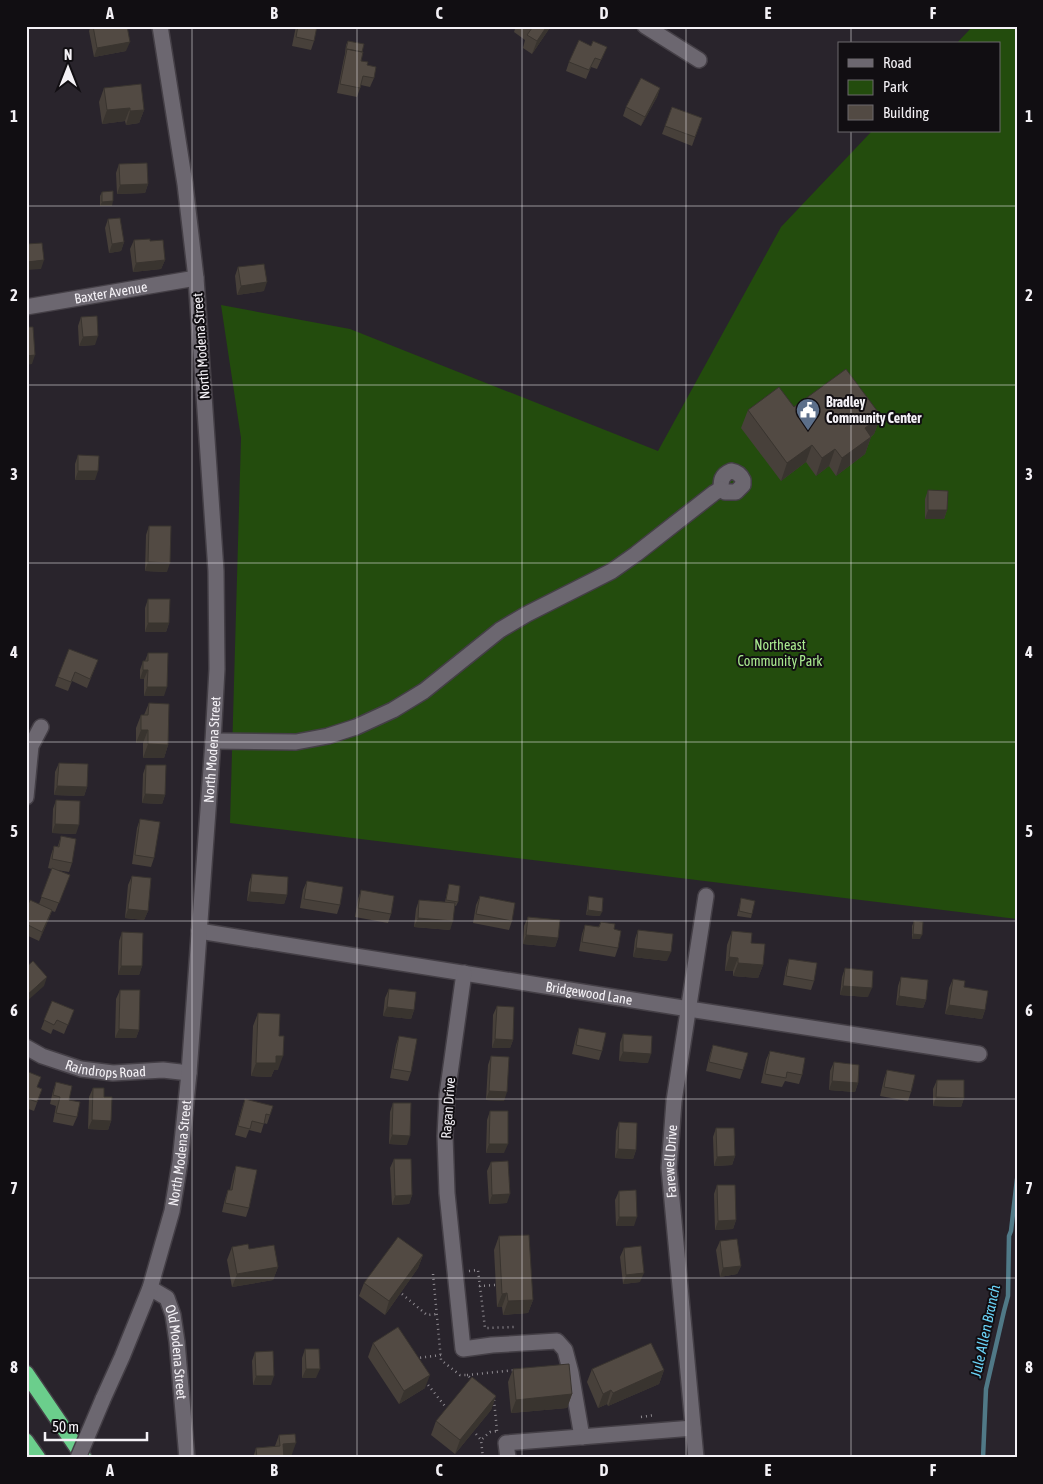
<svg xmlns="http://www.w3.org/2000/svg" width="1043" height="1484" font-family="'Asap Condensed',sans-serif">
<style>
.green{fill:#234c0d}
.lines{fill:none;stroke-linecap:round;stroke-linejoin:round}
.stream{stroke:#507987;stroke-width:4.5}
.minor-casing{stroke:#443f46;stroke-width:18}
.highway-casing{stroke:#443f46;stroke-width:18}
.path{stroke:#8f8b91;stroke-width:2.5;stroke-dasharray:1 4;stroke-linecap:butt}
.minor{stroke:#6c6770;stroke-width:15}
.highway{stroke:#6bce8c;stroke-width:15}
.minor-bridge-casing{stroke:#443f46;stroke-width:18;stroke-linecap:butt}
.minor-bridge{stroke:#6c6770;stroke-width:15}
.wall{fill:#47403a}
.shaded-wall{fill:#39342f}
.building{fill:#524a43;stroke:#39342f}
.grid{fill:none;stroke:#f4f1f6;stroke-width:1;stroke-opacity:0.55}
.labels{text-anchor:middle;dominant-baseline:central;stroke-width:4;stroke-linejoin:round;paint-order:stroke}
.street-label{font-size:14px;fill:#f4f1f6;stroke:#110e12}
.poi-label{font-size:14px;font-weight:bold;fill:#f4f1f6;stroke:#110e12;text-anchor:start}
.park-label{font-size:14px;fill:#a9ea8f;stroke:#110e12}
.water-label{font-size:15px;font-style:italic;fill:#6ad3f7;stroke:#110e12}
.neatline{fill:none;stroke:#f4f1f6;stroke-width:2}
.grid-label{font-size:16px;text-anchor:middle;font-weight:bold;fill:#f4f1f6}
</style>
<rect width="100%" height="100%" fill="#29242c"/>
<path class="green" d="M973,26h44v893l-787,-96 11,-385 -20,-133 129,24 308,122 123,-224 91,-96h127v-87h-43z"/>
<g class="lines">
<path class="stream" d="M983,1458l3,-69 18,-78 4,-15 1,-60 2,-5 6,-52"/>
<g class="minor-casing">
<g id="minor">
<path d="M645,26l54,34"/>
<path id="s1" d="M26,307l170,-29"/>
<path d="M731,471c6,1 9,3 12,9v5l-7,7h-11l-4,-3c0,-8 0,-14 10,-18z"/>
<path d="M213,741l83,1 32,-6 28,-9 37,-17 31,-19 76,-61 27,-16 85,-43 24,-17 78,-61 7,-4"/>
<path d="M26,797l5,-51 10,-19"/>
<path id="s2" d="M199,931l490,78 290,45"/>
<path d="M464,973l-17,122 -2,41 2,57 16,156 29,-4 65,-4 8,9 6,23 11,64"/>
<path id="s3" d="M26,1047l16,9 39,13 32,4 50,-3 26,3"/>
<path id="s4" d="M150,1288l17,10 6,17 4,27 10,116"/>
<path id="s5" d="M103,1399l19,-42 28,-69 22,-77 8,-49 9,-89 24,-332 4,-72 -1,-98 -20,-293 -11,-94 -25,-158"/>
<path d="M508,1458l-2,-15 187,-15"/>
<path id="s6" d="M696,1458l-27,-290 5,-67 32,-205"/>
</g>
</g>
<g class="highway-casing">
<path id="highway" d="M26,1373l58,85
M26,1441l12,17"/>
</g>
<path class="path" d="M469,1271l9,-1 7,58 31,-1
M433,1274l8,86 19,15h7l5,4
M479,1286l17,-1
M402,1294l25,21 10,-1
M416,1360l2,-2 23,-3
M467,1375l49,-5
M425,1381l23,29
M494,1400l3,31
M641,1417l14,-2
M476,1434l5,6
M483,1458l-2,-18 9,-8 8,-1"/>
<use href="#minor" class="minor"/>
<use href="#highway" class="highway"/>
<g class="minor-bridge-casing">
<path id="minor-bridge" d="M78,1458l25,-59"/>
</g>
<use href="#minor-bridge" class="minor-bridge"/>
</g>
<path class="wall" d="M91,26h32l3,25 -32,6 -5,-26z
M296,26h21l-3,15 -3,9 -19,-4z
M516,26h35l-19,28 -9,-6 2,-8 -11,-8z
M348,41l14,11 -1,9 6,4 7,13 -4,9 -9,-2 -4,12 -20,-4 7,-35 1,-4 1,-9z
M591,46l16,1 -10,22 -6,-2 -5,12 -20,-8 3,-9z
M104,88l40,22 -5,13 -13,2 -1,-4 -23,3 -3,-22z
M660,88l-3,9 -16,29 -18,-10 3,-9z
M672,107l30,11 -10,28 -30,-12z
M119,164l29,20 -3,9 -28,1 -1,-21z
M102,192l10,14h-12v-10z
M108,219l16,23 -3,9 -12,2 -4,-25z
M134,240l16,1 15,19 -4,9 -28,3 -3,-23z
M238,267l26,24 -27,4 -2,-19z
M81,317l14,28 -16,1 -1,-20z
M794,407l87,9 -7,18 -3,3 -6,17 -29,22 -7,-10 -13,10 -10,-14 -25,19 -40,-53 7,-18z
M78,455l17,25h-20v-16z
M928,490l19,20 -3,9h-19v-20z
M149,526l18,46 -22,-1 1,-36z
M148,599l21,24 -3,9h-21v-24z
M148,653l16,43h-20v-17h-4v-9l3,-9h2z
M98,660l-11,28 -15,-7 -4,10 -13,-5 3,-9z
M149,703l19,42 -4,13h-21v-15h-7v-15l5,-13h3z
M59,763l28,24 -3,9 -30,-1 1,-23z
M146,765l19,30 -3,9 -20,-1 1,-29z
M56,800l20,34 -24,-1 1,-24z
M140,819l14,39 -3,9 -19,-3 5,-36z
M61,836l11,27 -3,9 -12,-2 13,5 -15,37 -3,-1 -13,30 -13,-6v-26l13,-5 13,-35 -4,-1 3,-13 3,-9h4z
M252,874l35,21 -3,9 -37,-3 2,-18z
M132,876l16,35 -4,9 -19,-2 3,-33z
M307,881l33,24 -3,9 -37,-6 3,-18z
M449,884l9,18 -2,4h-2l-4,24 -36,-3 2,-18 3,-9 26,2z
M361,890l30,24 -3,9 -33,-6 3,-18z
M480,896l32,25 -3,9 -36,-7 3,-18z
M589,896l11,20 -14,-1 2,-14z
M741,898l11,16 -1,4 -14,-2z
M528,917l30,21 -3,9 -32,-3 1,-18z
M914,921l6,18h-8v-13z
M601,922l13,7 4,19 -3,9 -36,-6 3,-17 3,-9 13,2z
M638,930l29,31 -34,-4 2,-18z
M732,931l19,12 12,22 -5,13 -25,-2v-5h-8l2,-26z
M122,932l20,34 -3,9h-21l1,-34z
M789,959l25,22 -3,9 -28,-5 3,-17z
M845,968l23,29 -28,-2 2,-18z
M901,977l25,23 -3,8 -27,-3 2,-19z
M953,979l11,8 21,23 -3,9 -37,-5 4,-26z
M389,989l25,21 -3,9 -28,-3 2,-18z
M120,990l19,40 -3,8h-21l1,-39z
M52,1001l22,9 -10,24 -11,-5 -2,5 -10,-5z
M497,1006l16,34 -3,8h-18l1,-33z
M258,1013l20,57h-4l-3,7 -20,-1 2,-50z
M579,1028l23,23 -3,9 -27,-6 4,-17z
M623,1034l25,29 -29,-2 1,-18z
M399,1036l12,36 -3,9 -18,-3 6,-33z
M713,1045l30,25 -3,9 -34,-8 4,-17z
M770,1051l32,24 -3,9 -14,-3 -3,6 -21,-4 5,-23z
M491,1056l13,45 -18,-1 2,-35z
M834,1062l24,21 -3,9 -26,-2 1,-19z
M887,1070l24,22 -3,9 -28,-5 4,-17z
M26,1071l11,16 5,2 -8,22 -8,-3z
M937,1080l27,18 -3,9 -28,-1v-17z
M56,1082l21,35 -4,9 -20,-4 3,-16 -6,-2 3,-13z
M93,1088l11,9 7,24 -3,9 -20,-1 1,-32z
M245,1099l25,16 -3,9 -3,-1 -3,10 -12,-3 -3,8 -11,-3 7,-27z
M393,1103l14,42 -18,-1 1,-32z
M490,1111l14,42h-18l1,-33z
M619,1122l17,28 -3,9 -18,-1 1,-27z
M716,1128l19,28 -3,9 -18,1 -1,-29z
M394,1159l18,36 -3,9 -17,1 -2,-37z
M491,1162l16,41 -18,1 -2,-33z
M236,1166l13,42 -3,9 -24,-5 3,-13 3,-9h2l3,-15z
M717,1185l19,35 -3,9 -18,1 -1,-36z
M619,1191l15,35h-18l-1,-26z
M499,1236l34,64 -5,13 -25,2 -1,-8h-5l-3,-57z
M720,1241l21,25 -4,8 -17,3 -4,-27z
M232,1247l17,2 29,18 -5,13 -41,7 -5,-27z
M624,1248l16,34 -17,2 -3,-27z
M423,1255l-5,13 -33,47 -26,-19 5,-13z
M373,1343l52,45 -26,16 -31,-47z
M305,1349l11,29h-14v-20z
M255,1352l16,33h-18l-1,-24z
M513,1369l59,25 -5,14 -56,5 -3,-31z
M592,1369l72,1 -5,14 -51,22 -1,-2 -9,4 -11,-26z
M496,1396l-5,14 -36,44 -24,-19 5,-14z
M279,1435l12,22 -7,1h-31l3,-10 19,-2z"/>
<path class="shaded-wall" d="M547,26h4l-19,28 5,-13z
M130,42l-4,9 -32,6 3,-9z
M660,88l-3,9 -16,29 4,-9z
M130,108l-5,13 -23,3 5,-14z
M144,110l-5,13 -13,2 4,-14z
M148,184l-3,9 -28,1 3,-9z
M113,201l-1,5h-12l2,-4z
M124,242l-3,9 -12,2 3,-9z
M44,260l-3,9 -14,1 -1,1v-6l1,-3z
M165,260l-4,9 -28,3 3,-9z
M267,282l-3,9 -27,4 4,-9z
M98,336l-3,9 -16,1 4,-9z
M35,355l-3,9 -6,1v-9z
M881,416l-7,18 -16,12 7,-18z
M871,437l-6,17 -29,22 6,-18z
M812,445l-6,17 -25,19 6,-18z
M835,449l-6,17 -13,10 6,-18z
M78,471h20l-3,9h-20z
M928,510h19l-3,9h-19z
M148,562l22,1 -3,9 -22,-1z
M148,623h21l-3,9h-21z
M143,670h5l-4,9h-4z
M147,687h20l-3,9h-20z
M141,730h7l-5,13h-7z
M148,744l20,1 -4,13h-21z
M57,786l30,1 -3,9 -30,-1z
M145,794l20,1 -3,9 -20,-1z
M55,824l24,1 -3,9 -24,-1z
M250,892l37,3 -3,9 -37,-3z
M128,909l20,2 -4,9 -19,-2z
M52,910l-3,9 -10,22 3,-9z
M588,910l14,2 -2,4 -14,-1z
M418,918l35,3 -3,9 -36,-3z
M913,934l9,1 -2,4h-8z
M526,935l32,3 -3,9 -32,-3z
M636,948l35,4 -4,9 -34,-4z
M729,957l9,1 -5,13h-8z
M738,963l25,2 -5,13 -25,-2z
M121,966h21l-3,9h-21z
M47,977l-3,9 -18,16v-6z
M843,986l29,2 -4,9 -28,-2z
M899,996l27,4 -3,8 -27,-3z
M949,1005l36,5 -3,9 -37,-5z
M387,1007l27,3 -3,9 -28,-3z
M119,1029l20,1 -3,8h-21z
M495,1039l18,1 -3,8h-18z
M623,1052l28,2 -3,9 -29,-2z
M276,1056h7l-5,14h-4l-3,7 -20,-1 5,-13z
M832,1081l26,2 -3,9 -26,-2z
M489,1091l18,1 -3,9 -18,-1z
M936,1097l28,1 -3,9 -28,-1z
M92,1120l19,1 -3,9 -20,-1z
M392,1135l18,1 -3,9 -18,-1z
M489,1144h19l-4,9h-18z
M618,1149l18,1 -3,9 -18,-1z
M735,1156l-3,9 -18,1 3,-9z
M510,1194l-3,9 -18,1 3,-9z
M412,1195l-3,9 -17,1 3,-9z
M619,1217h18l-3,9h-18z
M736,1220l-3,9 -18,1 3,-9z
M423,1255l-5,13 -33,47 4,-14z
M741,1266l-4,8 -17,3 3,-9z
M278,1267l-5,13 -41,7 5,-13z
M644,1273l-4,9 -17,2 3,-9z
M507,1293l-5,14h-5l5,-13z
M533,1300l-5,13 -25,2 5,-14z
M306,1369h14l-4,9h-14z
M664,1370l-5,14 -51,22 5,-13z
M430,1375l-5,13 -26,16 5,-13z
M256,1376h18l-3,9h-18z
M611,1390l-4,14 -9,4 5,-14z
M572,1394l-5,14 -56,5 5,-13z
M496,1396l-5,14 -36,44 5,-14z
M296,1443l-5,14 -13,1 5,-14z"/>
<path class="building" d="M93,26h34l3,16 -33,6z
M298,26h19l-3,15 -18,-4z
M530,26h17l-10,15 -10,-6 5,-7z
M579,40l12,6 2,-5 14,6 -6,13 -6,-2 -6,12 -20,-8z
M348,41l16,3 -2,8 -16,-3z
M347,49l16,3 -2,9 7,1 -1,3 9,2 -2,11 -11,-2 -3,12 -20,-4z
M641,78l19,10 -15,29 -19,-10z
M141,84l3,26 -14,1v-3l-23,2 -3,-22z
M672,107l30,11 -7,19 -30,-11z
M147,163l1,21 -28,1 -1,-21z
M113,191v10l-11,1v-10z
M120,218l4,24 -12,2 -4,-25z
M150,239v2l13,-1 2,20 -29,3 -2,-23z
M42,243l2,17 -17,2 1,4 -2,1v-23z
M264,264l3,18 -26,4 -3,-19z
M97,316l1,20 -15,1 -2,-20z
M26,327h7l2,28 -9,1z
M846,369l35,47 -16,12 6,9 -29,21 -7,-9 -13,9 -10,-13 -25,18 -39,-53 31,-23 15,20z
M78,455l21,1 -1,15h-20z
M928,490l20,1 -1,19h-19z
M149,526h22l-1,37 -22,-1z
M148,599h22l-1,24h-21z
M69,649l29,11 -8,19 -15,-7 -4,10 -13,-5z
M148,653h20l-1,34h-20l1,-17h-5v-9h5z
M149,703l20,1 -1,41 -20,-1v-14h-7v-15h7z
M59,763l29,1 -1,23 -30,-1z
M146,765h20l-1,30 -20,-1z
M56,800l24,1 -1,24 -24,-1z
M140,819l20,3 -6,36 -19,-3z
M61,836l15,3 -4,24 -20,-4 2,-13 5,1z
M52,868l18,7 -11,28 -18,-6z
M252,874l36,3 -1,18 -37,-3z
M132,876l19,2 -3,33 -20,-2z
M307,881l36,6 -3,18 -36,-6z
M449,884l11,2 -2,16 -12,-2z
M361,890l33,6 -3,18 -33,-6z
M480,896l35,7 -3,18 -36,-7z
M589,896l14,2 -1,14 -14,-2z
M741,898l14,3 -3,13 -13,-3z
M30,900l22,10 -10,22 -16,-8v-15z
M419,900l36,3 -2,18 -35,-3z
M528,917l32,3 -2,18 -32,-3z
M914,921l9,1 -1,13 -9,-1z
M601,922l14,2 -1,5 7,2 -3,17 -36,-6 3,-17 14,2z
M638,930l35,4 -2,18 -35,-4z
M732,931l20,2 -1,10 14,1 -2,21 -25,-2v-5l-9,-1z
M122,932l21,1 -1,33h-21z
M789,959l28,4 -3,18 -28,-5z
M33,961l14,16 -21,19v-29z
M845,968l28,3 -1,17 -29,-2z
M901,977l27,3 -2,20 -27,-4z
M953,979l12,2 -1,6 24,4 -3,19 -36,-5z
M389,989l27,3 -2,18 -27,-3z
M120,990h20l-1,40 -20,-1z
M52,1001l22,9 -6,15 -11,-5 -3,5 -10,-5z
M497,1006l17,1 -1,33 -18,-1z
M258,1013l22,1 -1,22h5l-1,20h-7v7h-20z
M579,1028l27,5 -4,18 -26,-6z
M623,1034l29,2 -1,18 -28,-2z
M399,1036l18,3 -6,33 -18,-3z
M713,1045l35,8 -5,17 -34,-8z
M770,1051l35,7 -3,17 -15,-3 -1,6 -21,-4z
M491,1056l18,1 -2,35 -18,-1z
M834,1062l25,3 -1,18 -26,-2z
M887,1070l28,5 -4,17 -27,-5z
M26,1071l15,6 -4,10 5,2 -5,13 -11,-4z
M937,1080h27v18l-28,-1z
M56,1082l16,4 -3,14 11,2 -3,15 -21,-4 4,-16 -7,-2z
M93,1088h11v9h8l-1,24 -19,-1z
M245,1099l28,7 -3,9 -4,-1 -2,10 -12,-3 -2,8 -12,-3z
M393,1103h18l-1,33 -18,-1z
M490,1111h18v33h-19z
M619,1122l18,1 -1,27 -18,-1z
M716,1128h18l1,28 -18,1z
M394,1159h17l1,36 -17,1z
M508,1161l2,33 -18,1 -1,-33z
M236,1166l21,4 -8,38 -24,-5 3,-13h4z
M717,1185h18l1,35 -18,1z
M636,1190l1,27h-18v-26z
M529,1235l4,65 -25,1 -1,-8 -5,1 -3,-58z
M398,1237l25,18 -34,46 -25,-18z
M737,1239l4,27 -18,2 -3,-27z
M248,1244l1,5 25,-4 4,22 -41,7 -5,-27z
M641,1246l3,27 -18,2 -2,-27z
M398,1327l32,48 -26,16 -31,-48z
M651,1343l13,27 -51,23 -2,-3 -8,4 -11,-25z
M305,1349h14l1,20h-14z
M273,1351l1,25h-18l-1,-24z
M569,1364l3,30 -56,6 -3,-31z
M472,1377l24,19 -36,44 -24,-19z
M295,1434l1,9 -13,1 1,14h-27l-1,-10 24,-2 -1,-11z
M335,1456v2h-15v-1z
M453,1456v2h-26z"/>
<path class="grid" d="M192,26v1432M357,26v1432M522,26v1432M686,26v1432M851,26v18M851,131v1327M26,206h991M26,385h991M26,563h991M26,742h991M26,921h991M26,1099h991M26,1278h991"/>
<defs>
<g id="civic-pin" transform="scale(1.25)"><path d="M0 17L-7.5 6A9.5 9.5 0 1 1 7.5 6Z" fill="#5c6f8a" stroke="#110e12"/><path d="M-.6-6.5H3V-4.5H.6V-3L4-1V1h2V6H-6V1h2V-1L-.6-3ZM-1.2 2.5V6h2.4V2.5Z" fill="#fff"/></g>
</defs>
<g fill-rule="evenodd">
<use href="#civic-pin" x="808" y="410"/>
</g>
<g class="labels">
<g class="street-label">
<text stroke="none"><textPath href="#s1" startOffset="86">Baxter Avenue</textPath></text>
<text transform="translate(201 346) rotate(-94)">North Modena Street</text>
<text stroke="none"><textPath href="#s5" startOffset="664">North Modena Street</textPath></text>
<text stroke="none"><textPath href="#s2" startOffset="395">Bridgewood Lane</textPath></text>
<text stroke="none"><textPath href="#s3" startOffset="84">Raindrops Road</textPath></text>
<text transform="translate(448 1108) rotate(-86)">Ragan Drive</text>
<text stroke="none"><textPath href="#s5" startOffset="259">North Modena Street</textPath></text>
<text stroke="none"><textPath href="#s6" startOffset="298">Farewell Drive</textPath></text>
<text stroke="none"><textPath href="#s4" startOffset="75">Old Modena Street</textPath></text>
</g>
<g class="poi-label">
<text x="826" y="402">Bradley<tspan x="826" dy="16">Community Center</tspan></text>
</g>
<g class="park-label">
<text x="780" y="645">Northeast<tspan x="780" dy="16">Community Park</tspan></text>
</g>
<g class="water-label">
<text transform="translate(985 1331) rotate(-78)">Jule Allen Branch</text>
</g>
</g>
<rect width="1043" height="1484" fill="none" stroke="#110e12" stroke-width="55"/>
<rect x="838" y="42" width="162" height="90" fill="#110e12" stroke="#6c696d"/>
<rect x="848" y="59" width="25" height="8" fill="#6c6770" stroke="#6c696d"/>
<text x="883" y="68" font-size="15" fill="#f4f1f6">Road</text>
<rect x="848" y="80" width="25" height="15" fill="#234c0d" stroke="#6c696d"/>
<text x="883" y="92" font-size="15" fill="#f4f1f6">Park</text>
<rect x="848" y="105" width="25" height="15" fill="#524a43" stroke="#6c696d"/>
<text x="883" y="118" font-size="15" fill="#f4f1f6">Building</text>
<g transform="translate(68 68)" stroke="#110e12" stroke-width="4" paint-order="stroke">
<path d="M0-4L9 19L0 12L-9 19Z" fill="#f4f1f6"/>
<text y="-8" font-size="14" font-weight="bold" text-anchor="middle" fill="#f4f1f6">N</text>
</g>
<path d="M45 1432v8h102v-8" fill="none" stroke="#f4f1f6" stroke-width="2.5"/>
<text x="52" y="1432" font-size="15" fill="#f4f1f6" stroke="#110e12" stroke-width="4" paint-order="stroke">50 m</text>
<rect x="28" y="28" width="988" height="1428" class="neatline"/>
<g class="grid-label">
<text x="110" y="19">A</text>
<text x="274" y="19">B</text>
<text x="439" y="19">C</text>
<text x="604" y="19">D</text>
<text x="768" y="19">E</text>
<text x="933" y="19">F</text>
<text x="14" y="122">1</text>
<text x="1029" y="122">1</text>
<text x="14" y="301">2</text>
<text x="1029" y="301">2</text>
<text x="14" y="480">3</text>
<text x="1029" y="480">3</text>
<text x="14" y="658">4</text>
<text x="1029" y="658">4</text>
<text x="14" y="837">5</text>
<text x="1029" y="837">5</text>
<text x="14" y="1016">6</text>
<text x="1029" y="1016">6</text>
<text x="14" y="1194">7</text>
<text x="1029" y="1194">7</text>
<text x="14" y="1373">8</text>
<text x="1029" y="1373">8</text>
<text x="110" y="1476">A</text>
<text x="274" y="1476">B</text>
<text x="439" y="1476">C</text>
<text x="604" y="1476">D</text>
<text x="768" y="1476">E</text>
<text x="933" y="1476">F</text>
</g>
</svg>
